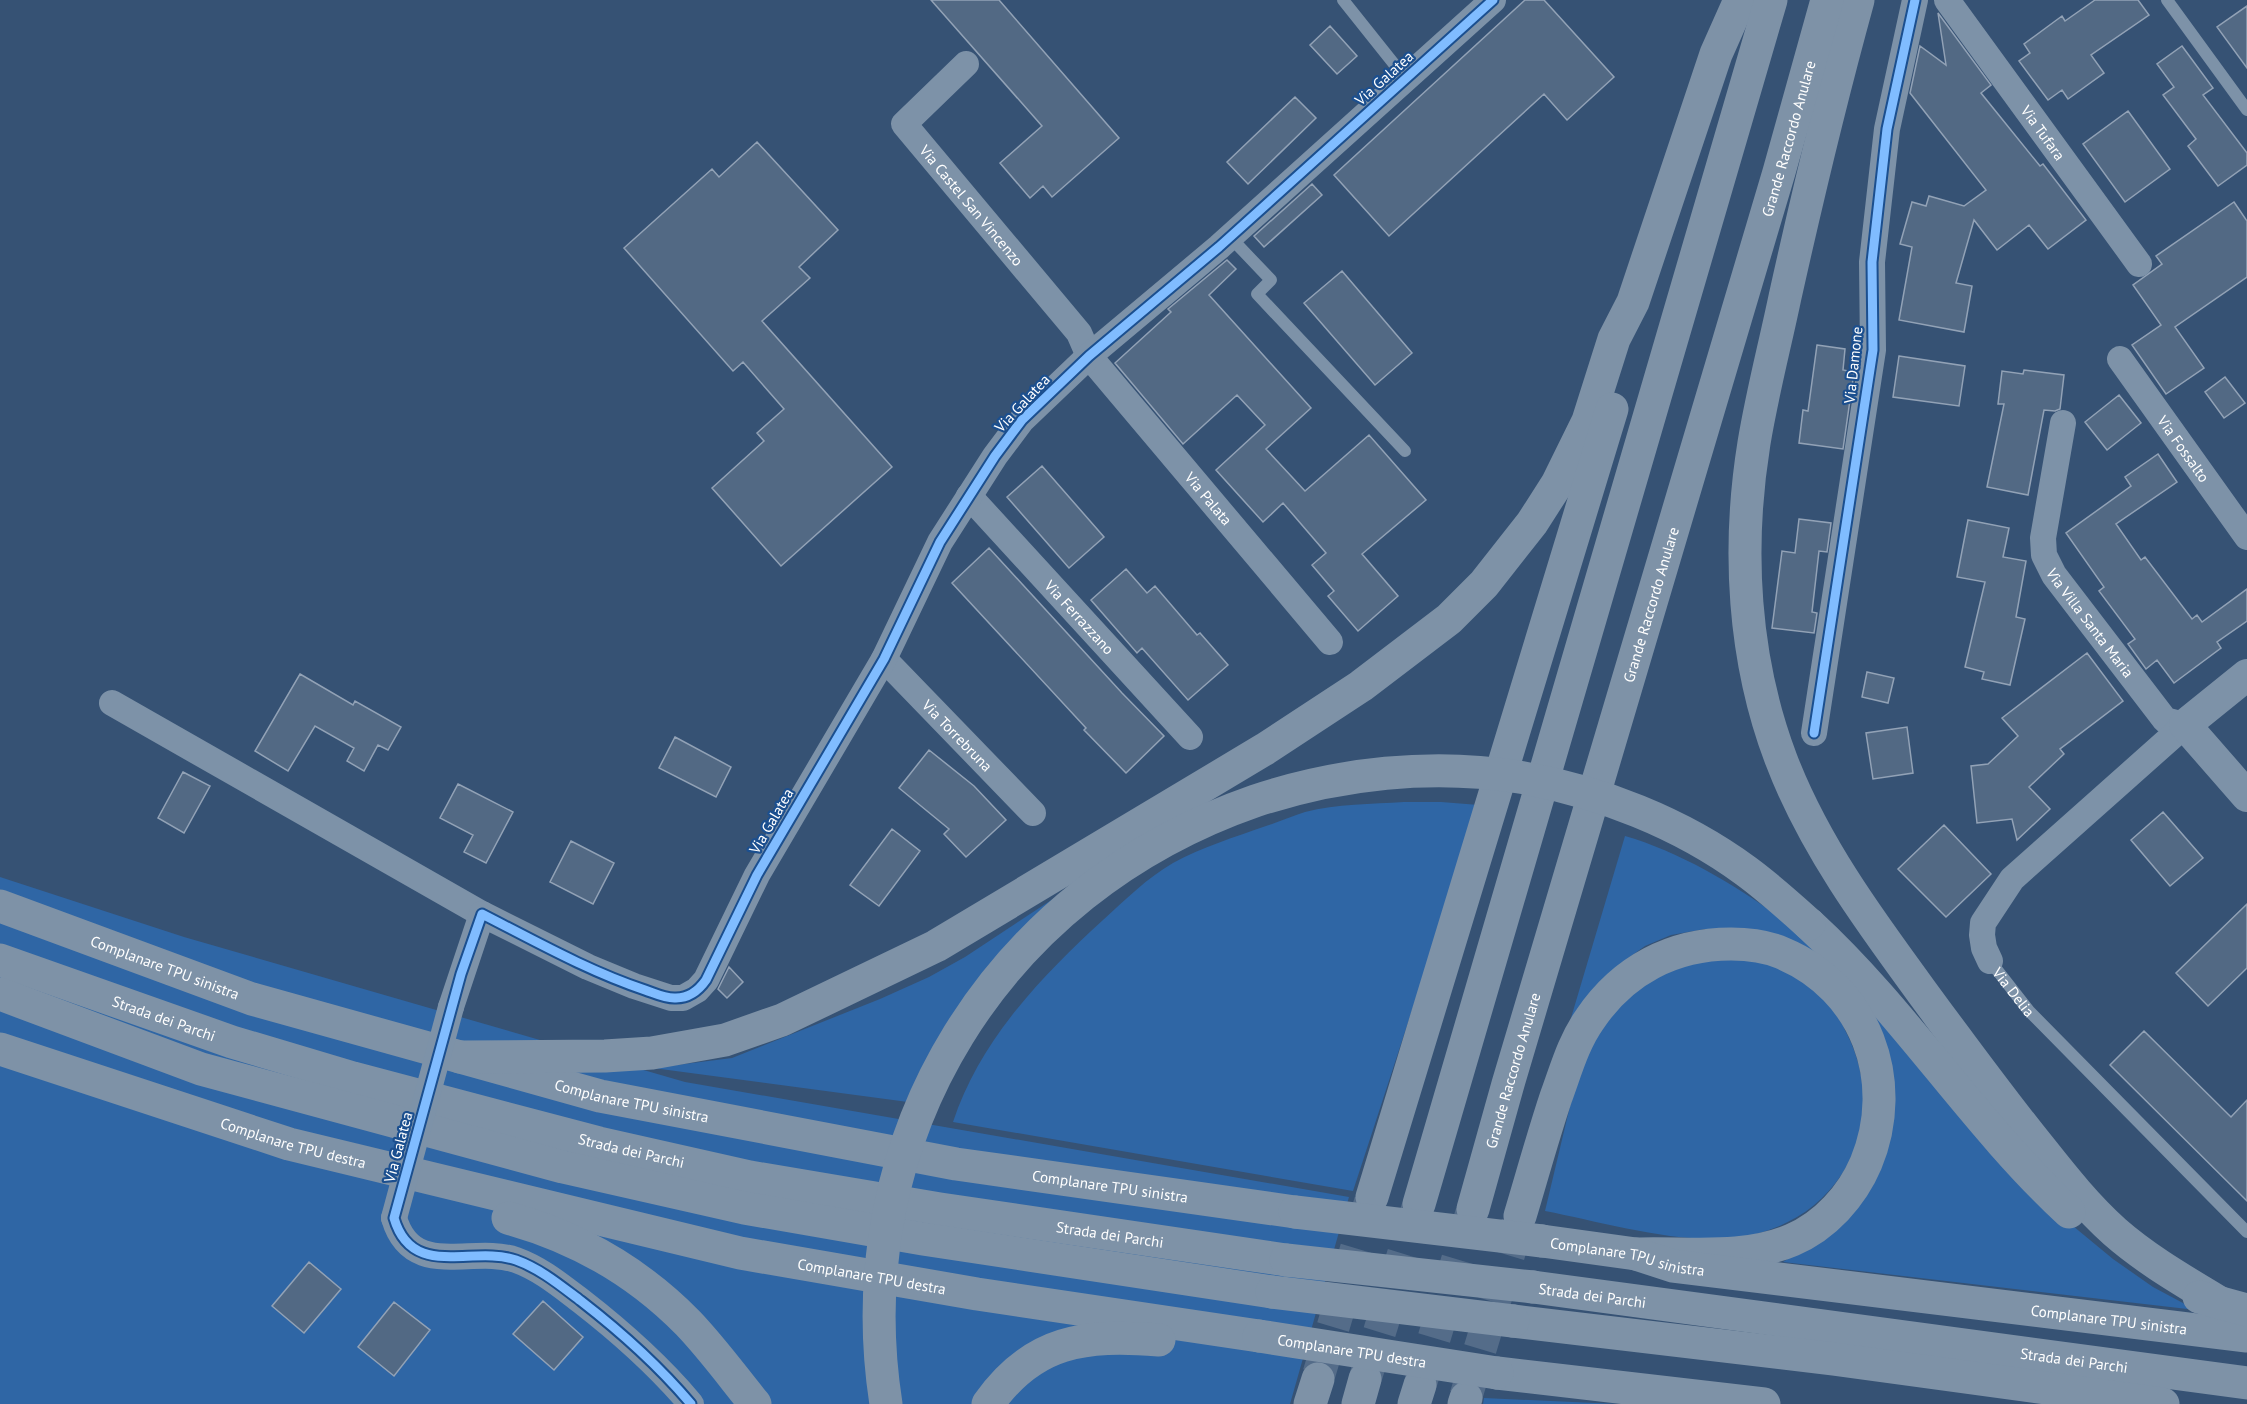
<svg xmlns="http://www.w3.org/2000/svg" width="2247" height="1404" font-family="'PT Sans',sans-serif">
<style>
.green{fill:#2f66a5}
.building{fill:#526984;stroke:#92a2b6;stroke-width:1.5}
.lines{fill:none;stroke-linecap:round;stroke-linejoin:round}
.motorway-tunnel{stroke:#546c89;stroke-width:33;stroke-dasharray:33 16;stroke-linecap:butt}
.service{stroke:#7d92a8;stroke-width:12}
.minor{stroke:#7d92a8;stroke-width:26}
.tertiary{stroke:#7d92a8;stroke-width:32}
.motorway{stroke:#7e92a7;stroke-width:33}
.minor-bridge{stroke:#7d92a8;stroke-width:26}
.motorway-bridge{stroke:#7e92a7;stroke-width:33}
.cycleway-casing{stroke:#1b4f8f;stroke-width:13}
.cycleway{stroke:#80bcff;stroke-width:9}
.labels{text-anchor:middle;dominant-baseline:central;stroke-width:4.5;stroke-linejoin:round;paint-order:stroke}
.street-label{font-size:15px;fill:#fff;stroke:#1b4f8f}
</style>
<rect width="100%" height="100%" fill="#365274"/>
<path class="green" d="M1404,802h37l38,3 -126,386 -400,-69c27,-82 88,-145 150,-202 22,-20 44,-42 70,-57 29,-16 62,-26 93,-37 13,-4 26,-10 39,-14 32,-8 67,-8 99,-10z
M1625,836c69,20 137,66 193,110l255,280 40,33 40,28 43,23 -413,-48 18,-12 58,-50 16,-178 -135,-93h-35l-34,6 -26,11 -25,18 -57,81z
M0,877l184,60 501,145 664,115 -59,207h-1290z
M1062,893l-154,209 -255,-34 79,-10 148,-59 49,-22 36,-20z
M1683,959c20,0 40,0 59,1 7,0 16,-2 23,0 20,7 38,20 53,34 5,6 12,10 16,16 6,7 9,17 13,24 42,84 0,177 -91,200 -62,16 -148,-11 -211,-23l31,-130 12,-33 38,-54z
M1484,1398l133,6h-134z"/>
<path class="building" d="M931,0h68l120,138 -67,59 -9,-11 -13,12 -30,-35 42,-37z
M1525,0h19l70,77 -47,43 -23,-26 -155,142 -55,-61z
M2095,0h43l11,15 -58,40 13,18 -36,26 -6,-9 -14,10 -29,-39 11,-8 -6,-9 38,-28 3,5z
M2247,6v62l-30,-41z
M1938,13l53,72 -10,8 59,73 3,-2 43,56 -38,29 -19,-24 -32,25 -23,-30 -18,63 16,3 -8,46 -65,-12 13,-73 -12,-3 12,-42 14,4 3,-10 35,10 22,-16 -76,-97 10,-47 26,19z
M1330,26l27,30 -20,18 -27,-29z
M2182,46l31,42 -10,7 44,58v12l-29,21 -30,-40 8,-7 -33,-44 11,-8 -17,-23z
M1295,97l21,21 -68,66 -21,-22z
M2128,111l42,58 -45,33 -42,-58z
M757,142l81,88 -39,37 11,11 -48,43 130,146 -111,99 -69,-78 52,-47 -7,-8 27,-24 -41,-47 -10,9 -109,-123 88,-79 7,8z
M1312,184l10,11 -58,52 -10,-11z
M2234,202l13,19v56l-72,50 29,41 -38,26 -34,-49 29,-20 -28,-40 29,-21 -6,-8z
M1227,260l9,9 -27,26 102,113 -45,41 39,42 64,-56 57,65 -64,54 36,42 -40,35 -30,-35 6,-5 -22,-26 14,-12 -43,-50 -20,19 -47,-52 49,-45 -28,-30 -54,49 -68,-81 56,-51 -3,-3z
M1342,271l70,82 -37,32 -71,-82z
M1817,345l28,4 -2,21 11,2 -11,77 -44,-6 4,-33 5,1z
M1899,356l66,10 -6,40 -66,-9z
M2024,370l40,5 -4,34 -5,2 -11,-1 -16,85 -41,-8 17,-83h-6l4,-33 21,3z
M2225,377l20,26 -21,15 -19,-26z
M2119,395l22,28 -34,27 -22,-28z
M2158,454l19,28 -61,42 25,36 4,-3 47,62 5,-4 5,7 45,-33v32l-30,21 4,6 -47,35 -17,-23 -11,9 -18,-25 7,-5 -36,-48 5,-4 -38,-54 65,-47 -6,-9z
M1042,466l62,71 -35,31 -62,-71z
M1799,519l32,4 -4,29 -8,-1 -7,61 5,1 -3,20 -42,-5 10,-77 13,2z
M1968,520l41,8 -6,29 23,4 -10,56 9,2 -15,66 -28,-6 2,-7 -19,-5 20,-85 -28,-5z
M989,548l133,145 42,43 -38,37 -42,-43 2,-2 -134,-145z
M1126,569l21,24 8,-7 42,49 3,-2 28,32 -40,35 -46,-52 -5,5 -46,-53z
M2087,653l36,48 -63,48 4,5 -35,33 21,22 -33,31 -5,-21 -35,4 -6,-57 17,-2 30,-28 -16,-18z
M1867,672l27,6 -6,25 -26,-6z
M300,674l53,31 2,-4 46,26 -13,23 -10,-5 -14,26 -17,-10 7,-13 -39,-22 -27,45 -33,-20z
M1907,727l6,46 -40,6 -7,-46z
M675,737l56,30 -15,30 -57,-29z
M929,750l45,36 32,34 -40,37 -22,-23 5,-5 -50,-41z
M183,772l27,14 -26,47 -26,-15z
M458,784l55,28 -27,51 -22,-11 9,-17 -33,-17z
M2163,812l40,46 -33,28 -39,-46z
M1944,825l47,49 -45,43 -48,-48z
M892,829l28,22 -41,55 -29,-21z
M571,841l43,22 -21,41 -43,-22z
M2247,904v64l-39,38 -32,-33z
M729,967l14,15 -16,16 -9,-9z
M2144,1031l87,86 16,-17v101l-137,-136z
M309,1262l32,27 -37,44 -32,-27z
M543,1301l40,36 -29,33 -41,-36z
M394,1302l36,28 -36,46 -36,-29z"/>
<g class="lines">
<path class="motorway-tunnel" d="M1319,1374l53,-177
M1365,1379l54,-175
M1420,1385l53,-176
M1466,1396l54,-180"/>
<g class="service">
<path d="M1343,0l63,79"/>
<path d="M2167,0l80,110"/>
<path d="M1230,237l41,43 -14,14 148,157"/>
<path id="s1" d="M1990,961l39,50 218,221"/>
</g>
<g class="minor">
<path id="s2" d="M1947,0l192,264"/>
<path id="s3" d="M966,64l-62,60 175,209 10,23 241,286"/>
<path id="s4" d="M2120,359l127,178"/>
<path id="s5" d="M2063,423l-20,115 1,17 10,20 111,145 20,5"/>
<path id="s6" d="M969,496l221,241"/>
<path id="s7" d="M884,659l149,154"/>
<path d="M112,703l370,211"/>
<path d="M1814,733l59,-383 -1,-88 15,-133 28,-129"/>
<path d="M1990,961l-6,-13 -2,-13 1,-12 29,-44 173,-154"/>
<path d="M451,1007l31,-93 106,53 46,19 37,12h12l14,-8 9,-10 51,-105 127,-216 56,-117 55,-86 27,-36 67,-64 130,-109 274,-247"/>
<path d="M394,1218c18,62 78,27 122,42 25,9 45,26 65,41 40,31 78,65 110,103"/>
</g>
<path class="tertiary" d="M2247,675l-62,50 62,71"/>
<g class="motorway">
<path d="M1858,0c-27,98 -51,198 -73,297 -10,48 -23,97 -31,146 -17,105 -11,216 27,316 36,95 101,178 160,259 33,44 65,88 100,131 23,29 46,58 74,83 32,28 69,49 105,71"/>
<path id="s8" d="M0,906l252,93 348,97 356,68 339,48"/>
<path d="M1809,924c96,88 165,200 260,288"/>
<path id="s9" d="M0,960l232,82 121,36 246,65 151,34 190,32 346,51"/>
<path d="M0,994l201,75 362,98 181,41 179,31 349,53"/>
<path id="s10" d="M0,1049l289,95 451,109 237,41 282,42"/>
<path d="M460,1057l145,-1 47,-3 73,-13 57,-20 154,-74 329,-197 96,-63 88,-67 35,-35 48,-61 25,-39 31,-63 26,-82 19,-37 83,-248 24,-54"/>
<path d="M1372,1197l240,-788"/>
<path d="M1419,1204l352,-1204"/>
<path id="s11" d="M1473,1209l35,-125 271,-912 48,-172"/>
<path d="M1520,1216c12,-40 23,-80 36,-119 10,-27 17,-54 34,-78 33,-49 83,-75 141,-75 17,0 35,2 51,9 84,35 118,128 84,210 -14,33 -41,63 -74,77 -49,21 -105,12 -156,14"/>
<path d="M508,1218c69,19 130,54 180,105 24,25 45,54 67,81"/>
<path id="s12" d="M1542,1241l94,13 37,12 574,70"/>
<path id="s13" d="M1533,1287l714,96"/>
<path d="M2199,1297l48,13"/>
<path d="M1513,1321l321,38 329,45"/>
<path d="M1497,1373l267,31"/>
<path d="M988,1404c45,-64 97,-70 171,-64"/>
<path d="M1310,1404l8,-25"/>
<path d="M1358,1404l7,-25"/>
<path d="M1414,1404l6,-19"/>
<path d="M1464,1404l2,-6"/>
</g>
<path class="minor-bridge" d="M394,1218l57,-211"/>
<g class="motorway-bridge">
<path d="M1295,1212l247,29"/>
<path d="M1286,1260l247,27"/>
<path d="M1272,1292l241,29"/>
<path id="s14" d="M1259,1336l238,37"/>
<path d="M886,1404c-42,-269 112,-514 369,-603 84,-28 177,-38 264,-24 80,14 162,46 227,94 22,16 43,35 63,53"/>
</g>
<g class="cycleway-casing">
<path id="cycleway" d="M1814,733l59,-383 -1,-88 15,-133 28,-129
M691,1404c-32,-38 -70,-72 -110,-103 -20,-15 -40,-32 -65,-41 -44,-15 -104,20 -122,-42l67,-244 21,-60c53,27 106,57 163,76 9,3 21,9 31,8 13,0 23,-8 30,-18l51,-105 127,-216 56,-117 55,-86 27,-36 67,-64 130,-109 274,-247"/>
</g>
<use href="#cycleway" class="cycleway"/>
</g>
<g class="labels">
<g class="street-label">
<text transform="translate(1384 78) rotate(-42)">Via Galatea</text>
<text stroke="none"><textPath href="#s2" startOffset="164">Via Tufara</textPath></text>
<text stroke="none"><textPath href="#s11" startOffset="1116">Grande Raccordo Anulare</textPath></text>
<text stroke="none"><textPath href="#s3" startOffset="192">Via Castel San Vincenzo</textPath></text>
<text transform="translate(1853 365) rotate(-84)">Via Damone</text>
<text transform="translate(1022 403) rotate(-47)">Via Galatea</text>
<text stroke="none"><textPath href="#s4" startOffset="110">Via Fossalto</textPath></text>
<text stroke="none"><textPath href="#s3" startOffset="570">Via Palata</textPath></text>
<text stroke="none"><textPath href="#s11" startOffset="630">Grande Raccordo Anulare</textPath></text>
<text stroke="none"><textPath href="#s6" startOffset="164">Via Ferrazzano</textPath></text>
<text stroke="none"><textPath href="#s5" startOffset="216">Via Villa Santa Maria</textPath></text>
<text stroke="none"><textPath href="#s7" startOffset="106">Via Torrebruna</textPath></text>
<text transform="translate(771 821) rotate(-60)">Via Galatea</text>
<text stroke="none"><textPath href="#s8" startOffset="176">Complanare TPU sinistra</textPath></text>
<text stroke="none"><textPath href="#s1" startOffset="39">Via Delia</textPath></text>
<text stroke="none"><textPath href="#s9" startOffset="174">Strada dei Parchi</textPath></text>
<text stroke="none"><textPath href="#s11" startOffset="144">Grande Raccordo Anulare</textPath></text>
<text stroke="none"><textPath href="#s8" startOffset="662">Complanare TPU sinistra</textPath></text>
<text stroke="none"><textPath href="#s10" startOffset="308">Complanare TPU destra</textPath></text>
<text transform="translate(398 1147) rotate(-75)">Via Galatea</text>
<text stroke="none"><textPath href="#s9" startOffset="660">Strada dei Parchi</textPath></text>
<text stroke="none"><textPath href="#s8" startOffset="1148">Complanare TPU sinistra</textPath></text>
<text stroke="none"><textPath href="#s9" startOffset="1146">Strada dei Parchi</textPath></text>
<text stroke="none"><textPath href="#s12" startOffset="87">Complanare TPU sinistra</textPath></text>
<text stroke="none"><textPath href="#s10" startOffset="902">Complanare TPU destra</textPath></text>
<text stroke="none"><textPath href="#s13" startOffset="60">Strada dei Parchi</textPath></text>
<text stroke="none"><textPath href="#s12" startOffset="573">Complanare TPU sinistra</textPath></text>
<text stroke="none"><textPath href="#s14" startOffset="94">Complanare TPU destra</textPath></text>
<text stroke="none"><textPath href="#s13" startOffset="546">Strada dei Parchi</textPath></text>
</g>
</g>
</svg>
